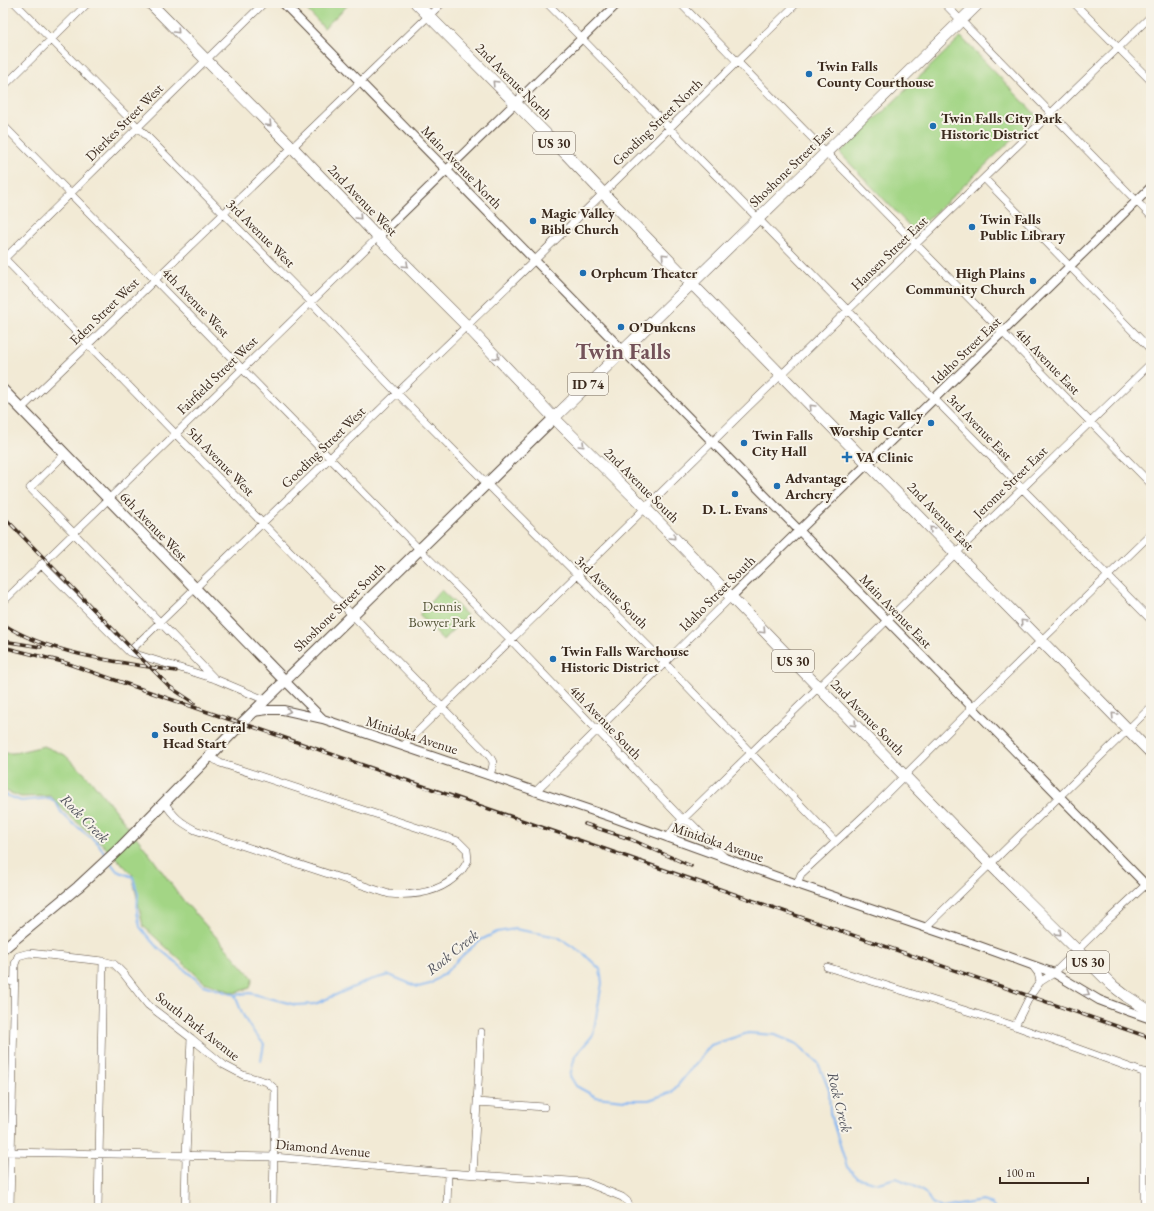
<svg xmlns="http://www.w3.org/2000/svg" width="1154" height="1211" font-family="'EB Garamond',serif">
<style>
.green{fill:#a3d585;stroke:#6f8052}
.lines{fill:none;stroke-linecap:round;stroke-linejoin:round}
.stream{stroke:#86b7f2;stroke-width:2}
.minor-casing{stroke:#564739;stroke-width:8}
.tertiary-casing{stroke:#564739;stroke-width:10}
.secondary-casing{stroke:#564739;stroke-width:12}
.primary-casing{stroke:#564739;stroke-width:12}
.minor{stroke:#fff;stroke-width:7}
.tertiary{stroke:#fff;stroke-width:8}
.secondary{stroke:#fff;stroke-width:10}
.primary{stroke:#fff;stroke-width:11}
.rail-casing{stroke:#3b2a1e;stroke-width:3.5}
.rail{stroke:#f7f3e8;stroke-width:2;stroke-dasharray:6;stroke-linecap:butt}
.oneway{stroke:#a79f9a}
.poi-dot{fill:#1f6fb2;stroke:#f7f3e8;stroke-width:1.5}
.labels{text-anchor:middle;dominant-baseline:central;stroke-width:4;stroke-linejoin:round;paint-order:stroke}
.shield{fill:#f7f3e8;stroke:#73665b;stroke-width:1}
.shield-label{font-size:13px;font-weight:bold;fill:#3b2a1e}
.poi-label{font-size:14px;font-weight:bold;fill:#3b2a1e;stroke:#f7f3e8;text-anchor:start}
.street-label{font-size:14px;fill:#3b2a1e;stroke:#f7f3e8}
.park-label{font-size:14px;fill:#555538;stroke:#f7f3e8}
.water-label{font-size:15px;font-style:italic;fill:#52545e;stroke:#f7f3e8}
.town-label{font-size:22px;font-weight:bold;fill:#74535a;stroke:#f7f3e8}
</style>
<rect width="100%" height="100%" fill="#f7f3e8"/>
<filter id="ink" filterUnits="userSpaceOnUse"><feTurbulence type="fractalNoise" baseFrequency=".025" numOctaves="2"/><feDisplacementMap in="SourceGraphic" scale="8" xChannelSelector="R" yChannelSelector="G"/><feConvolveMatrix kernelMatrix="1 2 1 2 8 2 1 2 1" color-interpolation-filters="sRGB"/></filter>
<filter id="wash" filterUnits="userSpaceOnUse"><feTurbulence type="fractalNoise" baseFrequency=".012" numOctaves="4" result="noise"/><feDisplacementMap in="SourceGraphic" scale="16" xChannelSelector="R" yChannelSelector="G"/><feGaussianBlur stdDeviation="0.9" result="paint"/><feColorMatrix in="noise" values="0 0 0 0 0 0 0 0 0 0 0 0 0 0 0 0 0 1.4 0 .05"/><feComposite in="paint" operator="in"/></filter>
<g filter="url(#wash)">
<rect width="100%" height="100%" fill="#f2ead5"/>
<path class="green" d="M317,3h30l1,2 -24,23 -16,-17z
M961,37l76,79 -122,116 -75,-79z
M441,590l26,25 -24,25 -24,-25z
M44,746l21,9 25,24 55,69 38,52 70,78 -3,10 -16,5 -30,-11 -61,-56 -11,-52 -37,-37 -29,-24 -15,-17 -30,1 -18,-7v-37h11z"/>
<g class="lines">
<path class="stream" d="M3,794l18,7 29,-3 7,6 4,8 10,10 27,21 9,14
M110,862l7,9 16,6 5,17 -1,18 3,15 15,18 48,40 32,10 15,-2 46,12 19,-1 55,-24 19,-5 29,12 12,-3 15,-11 18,-18 16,-14 18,-9 18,-3 43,8 26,17 16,15 2,14 -9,52 -18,21 -5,20 6,10 20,11 28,3h25l23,-8 39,-47 37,-12 27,2 22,9 21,19 11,27 1,23 17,54 11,11 20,5 18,-5 15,6 14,9 7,10 10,5 40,-7 10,3 3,4
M235,995c8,22 13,32 29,49l-3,17"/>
</g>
</g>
<g filter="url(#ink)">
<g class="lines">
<g class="minor-casing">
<path id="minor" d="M15,3l296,299 86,91 268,270 170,178
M547,3l604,617
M680,3l471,481
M944,3l207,213
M1074,3l77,78
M3,87l85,-84
M3,125l416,424 92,91 172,180 8,3 34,35
M984,178l167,172
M3,257l481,493c10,11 11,11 6,25
M3,260l261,-257
M21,409l421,-406
M65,454l-35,34 185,191
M41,564l88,88 86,27 50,21
M3,596l3,3 372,-362
M129,652l406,-392 262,-257
M404,745l344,-338 403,-391
M535,792l196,-195
M164,802c10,15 16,20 31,28l194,64c25,2 53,-2 70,-21 4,-3 7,-9 9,-13l-1,-10 -9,-9 -238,-78 -11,-7
M668,838l7,-11 476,-464
M797,884l4,-10 70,-65 109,-109 171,-166
M926,927l225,-220
M1032,965l6,8 2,9
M827,967l188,59 136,49
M3,980l11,2
M1015,1026l15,-30 10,-14 14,-9 55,-54 42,-39
M1144,1072v136
M477,1102l67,5
M3,1152l271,5 174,16 137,9 37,15 5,4 3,7
M473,1174l8,-142
M10,1208l5,-244 3,-8 11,-3 74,8 11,3 9,9 25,32 43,33 33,27 19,10 24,7 8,7 -2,119
M98,1208l5,-247
M185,1208l1,-52 5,-118
M447,1208l1,-35"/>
</g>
<g class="tertiary-casing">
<path id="tertiary" d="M283,3l868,887
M378,237l240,-234
M731,597l420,-410
M285,681l38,38 291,99 183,66 174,59 83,30 45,27 29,11 23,8
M253,712l15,-2h15l40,9"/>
</g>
<g class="secondary-casing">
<path id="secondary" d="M3,390l282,291
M3,949l75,-62 42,-39 122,-125 312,-305"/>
</g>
<g class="primary-casing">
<path id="primary" d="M150,3l143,145 85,89 89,89 87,92 92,91 344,355 123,122 13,10 25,16
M416,3l150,151 37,39 548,560
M554,418l425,-415"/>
</g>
<use href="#minor" class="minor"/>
<use href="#tertiary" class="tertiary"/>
<use href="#secondary" class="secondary"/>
<use href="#primary" class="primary"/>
<g class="rail-casing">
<path id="rail" d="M3,516l129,133 38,38 24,16
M3,624c45,30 120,39 173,47
M3,641l38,6
M3,647l60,15 165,57 14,4c302,107 606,210 909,315
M585,824l45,15 61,27"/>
</g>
<use href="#rail" class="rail"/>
</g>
<defs><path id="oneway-chevron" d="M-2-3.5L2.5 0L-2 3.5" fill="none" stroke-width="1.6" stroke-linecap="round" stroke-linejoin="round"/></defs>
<g class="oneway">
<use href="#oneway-chevron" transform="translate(177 31) rotate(46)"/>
<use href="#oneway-chevron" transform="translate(495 83) rotate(-134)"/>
<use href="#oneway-chevron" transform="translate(269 124) rotate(46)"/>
<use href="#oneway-chevron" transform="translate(359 217) rotate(46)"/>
<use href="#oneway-chevron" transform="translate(664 256) rotate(-134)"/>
<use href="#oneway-chevron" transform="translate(406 265) rotate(44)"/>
<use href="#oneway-chevron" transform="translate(497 357) rotate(47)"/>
<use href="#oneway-chevron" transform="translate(812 407) rotate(-134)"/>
<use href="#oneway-chevron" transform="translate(582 445) rotate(45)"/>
<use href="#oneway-chevron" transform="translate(932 529) rotate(-134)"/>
<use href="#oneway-chevron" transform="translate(673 537) rotate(46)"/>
<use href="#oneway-chevron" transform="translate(1023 622) rotate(-134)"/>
<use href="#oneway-chevron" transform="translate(763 631) rotate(46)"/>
<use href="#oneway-chevron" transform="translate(288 711) rotate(12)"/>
<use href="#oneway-chevron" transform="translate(1114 715) rotate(-134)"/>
<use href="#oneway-chevron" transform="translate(854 724) rotate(46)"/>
<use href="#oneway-chevron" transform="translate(1059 933) rotate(44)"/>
<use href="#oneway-chevron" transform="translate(1087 993) rotate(30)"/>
</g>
</g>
<g class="poi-dot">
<circle cx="809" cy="74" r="4"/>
<circle cx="933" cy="126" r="4"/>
<circle cx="533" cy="221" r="4"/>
<circle cx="972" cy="227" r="4"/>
<circle cx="583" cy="273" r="4"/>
<circle cx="1033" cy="281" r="4"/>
<circle cx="621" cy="327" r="4"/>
<circle cx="931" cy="423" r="4"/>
<circle cx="744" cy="443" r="4"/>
<path d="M845 451h4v4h4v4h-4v4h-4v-4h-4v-4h4z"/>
<circle cx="777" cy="486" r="4"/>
<circle cx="735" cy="494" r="4"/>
<circle cx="553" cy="659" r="4"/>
<circle cx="155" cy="735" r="4"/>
</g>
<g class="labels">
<g class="shield">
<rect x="533" y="132" width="42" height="22" rx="3"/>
<rect x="568" y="373" width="40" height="22" rx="3"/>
<rect x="772" y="650" width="42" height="22" rx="3"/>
<rect x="1067" y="951" width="42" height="22" rx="3"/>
</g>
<g class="shield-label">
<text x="554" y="143">US 30</text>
<text x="588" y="384">ID 74</text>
<text x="793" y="661">US 30</text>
<text x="1088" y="962">US 30</text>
</g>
<g class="poi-label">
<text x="817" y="66">Twin Falls<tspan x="817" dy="16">County Courthouse</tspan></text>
<text x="941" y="118">Twin Falls City Park<tspan x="941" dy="16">Historic District</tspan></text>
<text x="541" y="213">Magic Valley<tspan x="541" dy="16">Bible Church</tspan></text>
<text x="980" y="219">Twin Falls<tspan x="980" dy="16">Public Library</tspan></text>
<text x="591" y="273">Orpheum Theater</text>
<text x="1025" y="273" text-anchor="end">High Plains<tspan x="1025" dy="16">Community Church</tspan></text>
<text x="629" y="327">O'Dunkens</text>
<text x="923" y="415" text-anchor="end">Magic Valley<tspan x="923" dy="16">Worship Center</tspan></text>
<text x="752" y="435">Twin Falls<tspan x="752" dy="16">City Hall</tspan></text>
<text x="856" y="457">VA Clinic</text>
<text x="785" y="478">Advantage<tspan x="785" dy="16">Archery</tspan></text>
<text x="735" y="509" text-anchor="middle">D. L. Evans</text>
<text x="561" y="651">Twin Falls Warehouse<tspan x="561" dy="16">Historic District</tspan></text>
<text x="163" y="727">South Central<tspan x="163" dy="16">Head Start</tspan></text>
</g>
<g class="street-label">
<text transform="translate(514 81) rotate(45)">2nd Avenue North</text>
<text transform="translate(124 122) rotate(-45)">Dierkes Street West</text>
<text transform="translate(657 122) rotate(-44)">Gooding Street North</text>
<text transform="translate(791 166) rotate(-44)">Shoshone Street East</text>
<text transform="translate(462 167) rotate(46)">Main Avenue North</text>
<text transform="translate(363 200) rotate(46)">2nd Avenue West</text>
<text transform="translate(261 233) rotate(45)">3rd Avenue West</text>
<text transform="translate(889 253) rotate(-44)">Hansen Street East</text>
<text transform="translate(196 302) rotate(46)">4th Avenue West</text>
<text transform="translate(104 311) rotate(-44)">Eden Street West</text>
<text transform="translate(966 350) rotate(-44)">Idaho Street East</text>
<text transform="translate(1048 361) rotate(46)">4th Avenue East</text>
<text transform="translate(217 375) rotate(-44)">Fairfield Street West</text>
<text transform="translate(980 427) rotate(46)">3rd Avenue East</text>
<text transform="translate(323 447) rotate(-44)">Gooding Street West</text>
<text transform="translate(221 461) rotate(46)">5th Avenue West</text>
<text transform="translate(1010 482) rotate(-44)">Jerome Street East</text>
<text transform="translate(642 485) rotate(45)">2nd Avenue South</text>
<text transform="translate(941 516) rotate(46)">2nd Avenue East</text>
<text transform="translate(154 526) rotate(46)">6th Avenue West</text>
<text transform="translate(612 592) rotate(45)">3rd Avenue South</text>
<text transform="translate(717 593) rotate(-45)">Idaho Street South</text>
<text transform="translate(339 607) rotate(-44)">Shoshone Street South</text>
<text transform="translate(896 611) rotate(46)">Main Avenue East</text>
<text transform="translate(868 717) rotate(46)">2nd Avenue South</text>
<text transform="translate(606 722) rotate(46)">4th Avenue South</text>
<text transform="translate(412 735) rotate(18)">Minidoka Avenue</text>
<text transform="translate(718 842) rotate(19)">Minidoka Avenue</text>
<text transform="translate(198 1026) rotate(38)">South Park Avenue</text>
<text transform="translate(323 1148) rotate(5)">Diamond Avenue</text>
</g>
<g class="park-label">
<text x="442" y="606">Dennis<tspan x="442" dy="16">Bowyer Park</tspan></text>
</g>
<g class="water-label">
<text transform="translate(85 818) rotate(45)">Rock Creek</text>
<text transform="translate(452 952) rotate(-39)">Rock Creek</text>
<text transform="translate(840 1102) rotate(76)">Rock Creek</text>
</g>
<g class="town-label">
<text x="623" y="351">Twin Falls</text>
</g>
</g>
<rect width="1154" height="1211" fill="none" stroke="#f7f3e8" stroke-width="16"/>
<path d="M1000 1177v6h88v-6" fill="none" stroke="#3b2a1e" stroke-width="2"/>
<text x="1006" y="1177" font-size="12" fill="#3b2a1e" stroke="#f7f3e8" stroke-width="3" paint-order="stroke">100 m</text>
</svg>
